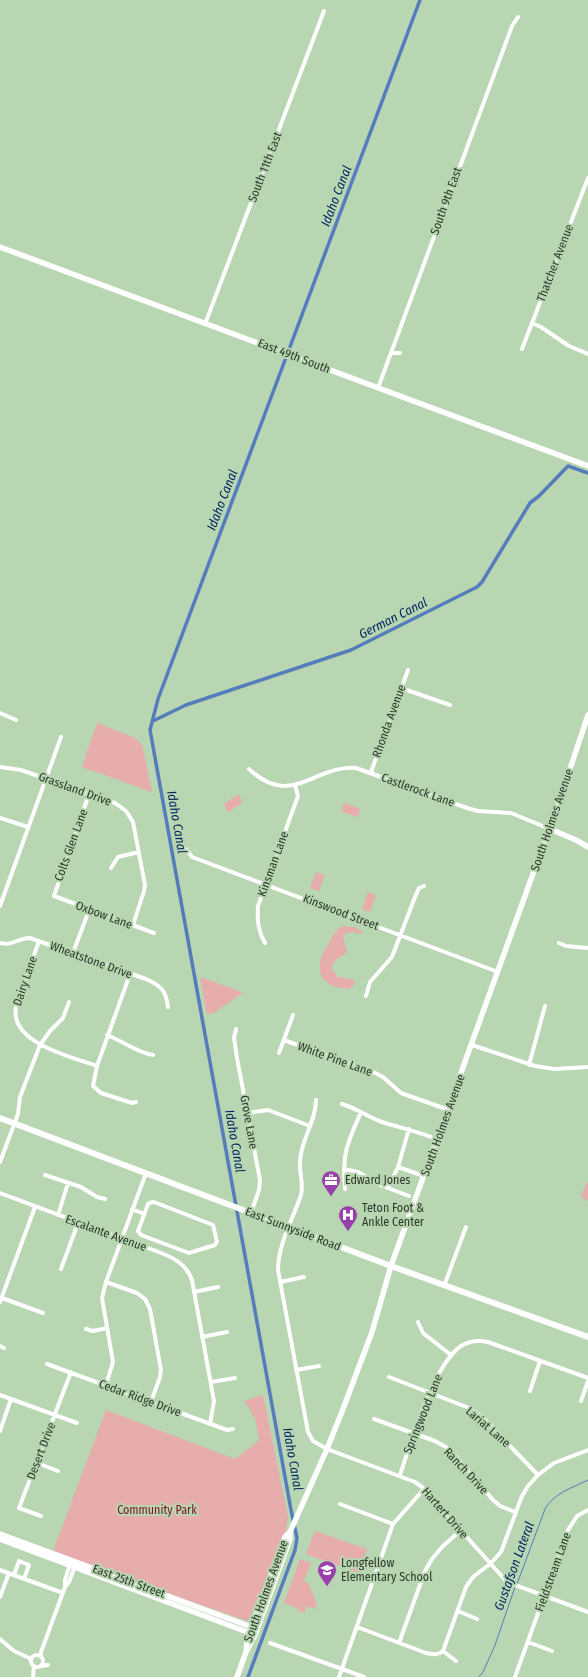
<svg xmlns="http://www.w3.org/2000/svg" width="588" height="1677" font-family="'Fira Sans Condensed',sans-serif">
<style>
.green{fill:#e7adac}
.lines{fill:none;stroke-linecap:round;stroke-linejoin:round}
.stream{stroke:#567cbe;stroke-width:1}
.canal{stroke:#567cbe;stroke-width:3.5}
.street{stroke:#fff;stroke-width:4}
.secondary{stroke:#fff;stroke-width:5.5}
.primary{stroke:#fff;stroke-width:6}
.labels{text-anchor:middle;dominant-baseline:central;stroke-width:4;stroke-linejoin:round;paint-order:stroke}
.street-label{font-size:12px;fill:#2e3a2c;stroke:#b7d6b1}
.poi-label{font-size:12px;fill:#2e3a2c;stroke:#b7d6b1;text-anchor:start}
.park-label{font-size:12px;fill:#811623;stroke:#b7d6b1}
.water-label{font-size:13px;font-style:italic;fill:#042560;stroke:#b7d6b1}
</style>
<rect width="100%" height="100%" fill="#b7d6b1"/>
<path class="green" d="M97,723l36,14 9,7 10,48 -70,-25z
M237,795h2l3,6v2l-14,9 -4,-8z
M343,803l16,5 1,2 -2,7 -16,-5z
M316,872l9,3 -6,16 -9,-3z
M368,892l8,3 -6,17 -8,-3z
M343,926l11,1 9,5 -2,2 -10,-2 -6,2 -2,4 4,13c-5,9 -14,5 -15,19l6,7 16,3 1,4 -6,5c-4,-1 -11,-1 -15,-3 -20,-8 -16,-26 -6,-41 5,-8 6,-15 15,-19z
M200,977l42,15 -1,2 -27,19 -7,1z
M587,1182h1v19l-7,-4z
M263,1395l25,122 -3,20 -37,84 -196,-67 54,-144 129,49 24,-19 -4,-23 -3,-1v-4l-8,-11z
M315,1531l52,18 -8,24 -53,-19z
M300,1559l11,4 -7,18 4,2 9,20 -2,6 -8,-3 -3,7 -5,-2 -2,-3 -13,-5z"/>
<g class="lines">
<path class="stream" d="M517,1584l28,-75c9,-16 27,-21 43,-29
M479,1677l4,-5 12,-27 20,-58"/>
<path class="canal" d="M153,721l33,-16 165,-55 126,-63 5,-5 48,-79 9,-7 29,-30 20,7
M248,1677l47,-127 2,-12 -6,-28 -141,-780 8,-31 262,-699"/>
<path class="street" d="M532,323l9,4 28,19 19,8
M205,324l119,-313
M522,349l66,-171
M391,353h9
M378,388l134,-362 6,-9
M401,688l49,17
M0,713l16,7
M0,767l21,3 94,33 11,8 7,11 12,63 -1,6 -11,34
M249,769c43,40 64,-4 107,-1l111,40 11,3 33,2 39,16
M371,772l37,-102
M89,794l-35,102 100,37
M0,818l28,9
M186,849l6,8 306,115
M111,868l7,-11 21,-5
M0,906l61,-169
M39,941l-23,66c-7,36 56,50 81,59
M0,943c14,3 17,-5 30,-5l116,41c15,7 20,11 22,28
M265,943c-7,-12 -8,-23 -7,-37l40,-110 -3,-11
M559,943l7,3 22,2
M73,953l16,-43
M130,974l-33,92 -4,20 8,7 31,10 4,-1
M366,996l4,-14 22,-25 23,-60 4,-9 5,-2
M236,1029l-2,9 3,20 23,122 -1,10 -8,23
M107,1035c16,6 30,18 46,20
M284,1040l91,33 8,4 18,16 48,17
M472,1045l63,21 19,3 34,-2
M279,1053l14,-38
M529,1065l16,-59
M316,1100c0,22 -16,41 -16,62 -1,11 4,21 1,33 -8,24 -23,49 -23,75l30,162 5,9 14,8 88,33 7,5 85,95 81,30
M342,1104c14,4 26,13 40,18 16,5 33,9 49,15
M248,1113l20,-3 42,16
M0,1162l18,-48 2,-17 20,-52 10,-14 13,-13 6,-16
M398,1167l26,9
M344,1169l14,3 22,13 29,11
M45,1175l36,12 16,10 8,2
M388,1188l10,-21 11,-38
M345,1189c-3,-36 2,-45 16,-77
M0,1193l156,58c16,6 30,12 36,29l22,121 -4,23
M154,1202l59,23 4,17 -2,3 -26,8 -48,-18 -3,-4 10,-27 1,-1z
M132,1209l12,5
M58,1215l10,-32
M61,1269l17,-46
M106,1282l31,11 8,6 5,10 11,61 -1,7 -9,25
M280,1282l24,-5
M444,1286l22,-59
M194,1292l24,-5
M2,1298l41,15
M0,1302l35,-95
M418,1322l5,11 28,22
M86,1329l7,2 14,-3
M202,1337l25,-5
M0,1346l4,2
M47,1364l180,66 6,-1
M296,1370l23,-4
M389,1377l80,31 15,11 54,56
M211,1382l24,-4
M106,1385l7,-23 -11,-64 4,-16 40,-109
M530,1391l10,-30
M0,1395l77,28
M581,1401l7,-20
M374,1419l61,22 11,6 13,13 34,40 7,6 15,6
M0,1431l11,-32
M37,1463l21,8
M400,1475c11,-32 33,-110 61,-129 8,-5 18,-6 27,-4l100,36
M340,1504l53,20
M41,1516l-22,-8 52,-136
M0,1570l63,23
M14,1575l5,-14 10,4 -5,14
M65,1587v-7l5,-16
M0,1597l9,-24
M458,1611l19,8
M357,1627l69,26c6,1 11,3 17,-2l23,-64 7,-10 17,-13 11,-12 21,-56 6,-10 10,-11 16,-12 34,-13
M0,1639l14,12 15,7 2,3
M528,1642l24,9
M270,1643l94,34
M399,1643l26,-72 7,-12 11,-13 17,-15
M443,1651l13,10
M31 1661a6 6 0 1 1 12 0a6 6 0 1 1-12 0Z
M41,1657v-5l24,-65 4,-5 6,-16
M42,1666l6,-1
M33,1677l1,-11
M339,1677l54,-153 31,-35
M515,1677l53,-147 9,-14 11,-6"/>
<path class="secondary" d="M0,247l588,219
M550,829l26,11 12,7
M0,1534l257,95
M0,1539l255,96
M246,1652l1,-13 38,-102 5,-5 37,-83 16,-40 29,-77 19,-66 168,-464 29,-87
M237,1677l9,-25 9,-17 35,-96v-7"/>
<path class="primary" d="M0,1118l391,148 197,71"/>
</g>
<defs>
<g id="office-pin" transform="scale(1)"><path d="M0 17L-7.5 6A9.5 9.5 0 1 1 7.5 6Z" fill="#9940ab" stroke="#b7d6b1"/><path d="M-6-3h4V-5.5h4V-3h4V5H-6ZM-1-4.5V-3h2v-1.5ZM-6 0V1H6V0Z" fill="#fff"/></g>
<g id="hospital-pin" transform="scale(1)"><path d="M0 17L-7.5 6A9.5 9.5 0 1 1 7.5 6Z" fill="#9940ab" stroke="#b7d6b1"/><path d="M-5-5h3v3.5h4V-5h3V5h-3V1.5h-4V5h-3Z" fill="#fff"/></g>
<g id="school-pin" transform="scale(1)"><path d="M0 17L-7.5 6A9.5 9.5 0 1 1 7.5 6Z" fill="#9940ab" stroke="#b7d6b1"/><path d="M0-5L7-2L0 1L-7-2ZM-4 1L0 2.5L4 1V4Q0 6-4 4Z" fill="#fff"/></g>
</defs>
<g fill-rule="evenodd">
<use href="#office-pin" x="331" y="1180"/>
<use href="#hospital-pin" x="348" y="1215"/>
<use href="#school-pin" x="327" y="1570"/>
</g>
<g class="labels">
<g class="street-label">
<text transform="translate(265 167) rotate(-69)">South 11th East</text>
<text transform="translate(446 201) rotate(-70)">South 9th East</text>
<text transform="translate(555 263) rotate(-69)">Thatcher Avenue</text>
<text transform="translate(294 356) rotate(21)">East 49th South</text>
<text transform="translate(389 721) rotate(-70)">Rhonda Avenue</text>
<text transform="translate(75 789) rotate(20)">Grassland Drive</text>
<text transform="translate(418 790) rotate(20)">Castlerock Lane</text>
<text transform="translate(552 820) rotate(-71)">South Holmes Avenue</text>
<text transform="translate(71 845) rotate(-70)">Colts Glen Lane</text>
<text transform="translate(273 864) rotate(-70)">Kinsman Lane</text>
<text transform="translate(341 912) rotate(21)">Kinswood Street</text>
<text transform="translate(104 915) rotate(20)">Oxbow Lane</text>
<text transform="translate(91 960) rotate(20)">Wheatstone Drive</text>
<text transform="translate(25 981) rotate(-71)">Dairy Lane</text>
<text transform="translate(335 1059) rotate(20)">White Pine Lane</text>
<text transform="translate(249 1122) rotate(80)">Grove Lane</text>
<text transform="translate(443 1125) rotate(-70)">South Holmes Avenue</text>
<text transform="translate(293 1229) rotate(21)">East Sunnyside Road</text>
<text transform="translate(106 1233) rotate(20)">Escalante Avenue</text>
<text transform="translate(140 1398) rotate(20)">Cedar Ridge Drive</text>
<text transform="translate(423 1414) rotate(-68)">Springwood Lane</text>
<text transform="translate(488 1427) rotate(41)">Lariat Lane</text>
<text transform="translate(41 1451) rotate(-69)">Desert Drive</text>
<text transform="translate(466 1471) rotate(47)">Ranch Drive</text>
<text transform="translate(445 1513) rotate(49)">Hartert Drive</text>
<text transform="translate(553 1572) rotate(-70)">Fieldstream Lane</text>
<text transform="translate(129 1581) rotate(20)">East 25th Street</text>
<text transform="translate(266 1591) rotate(-70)">South Holmes Avenue</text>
</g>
<g class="poi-label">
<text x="345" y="1180">Edward Jones</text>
<text x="362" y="1208">Teton Foot &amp;<tspan x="362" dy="14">Ankle Center</tspan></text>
<text x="341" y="1563">Longfellow<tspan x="341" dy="14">Elementary School</tspan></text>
</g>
<g class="park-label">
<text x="157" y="1510">Community Park</text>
</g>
<g class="water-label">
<text transform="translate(336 196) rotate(-69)">Idaho Canal</text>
<text transform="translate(222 500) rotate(-69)">Idaho Canal</text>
<text transform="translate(393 618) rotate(-27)">German Canal</text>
<text transform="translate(177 822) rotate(80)">Idaho Canal</text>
<text transform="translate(235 1141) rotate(80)">Idaho Canal</text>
<text transform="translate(293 1459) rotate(80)">Idaho Canal</text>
<text transform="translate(514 1566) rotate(-70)">Gustafson Lateral</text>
</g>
</g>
</svg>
